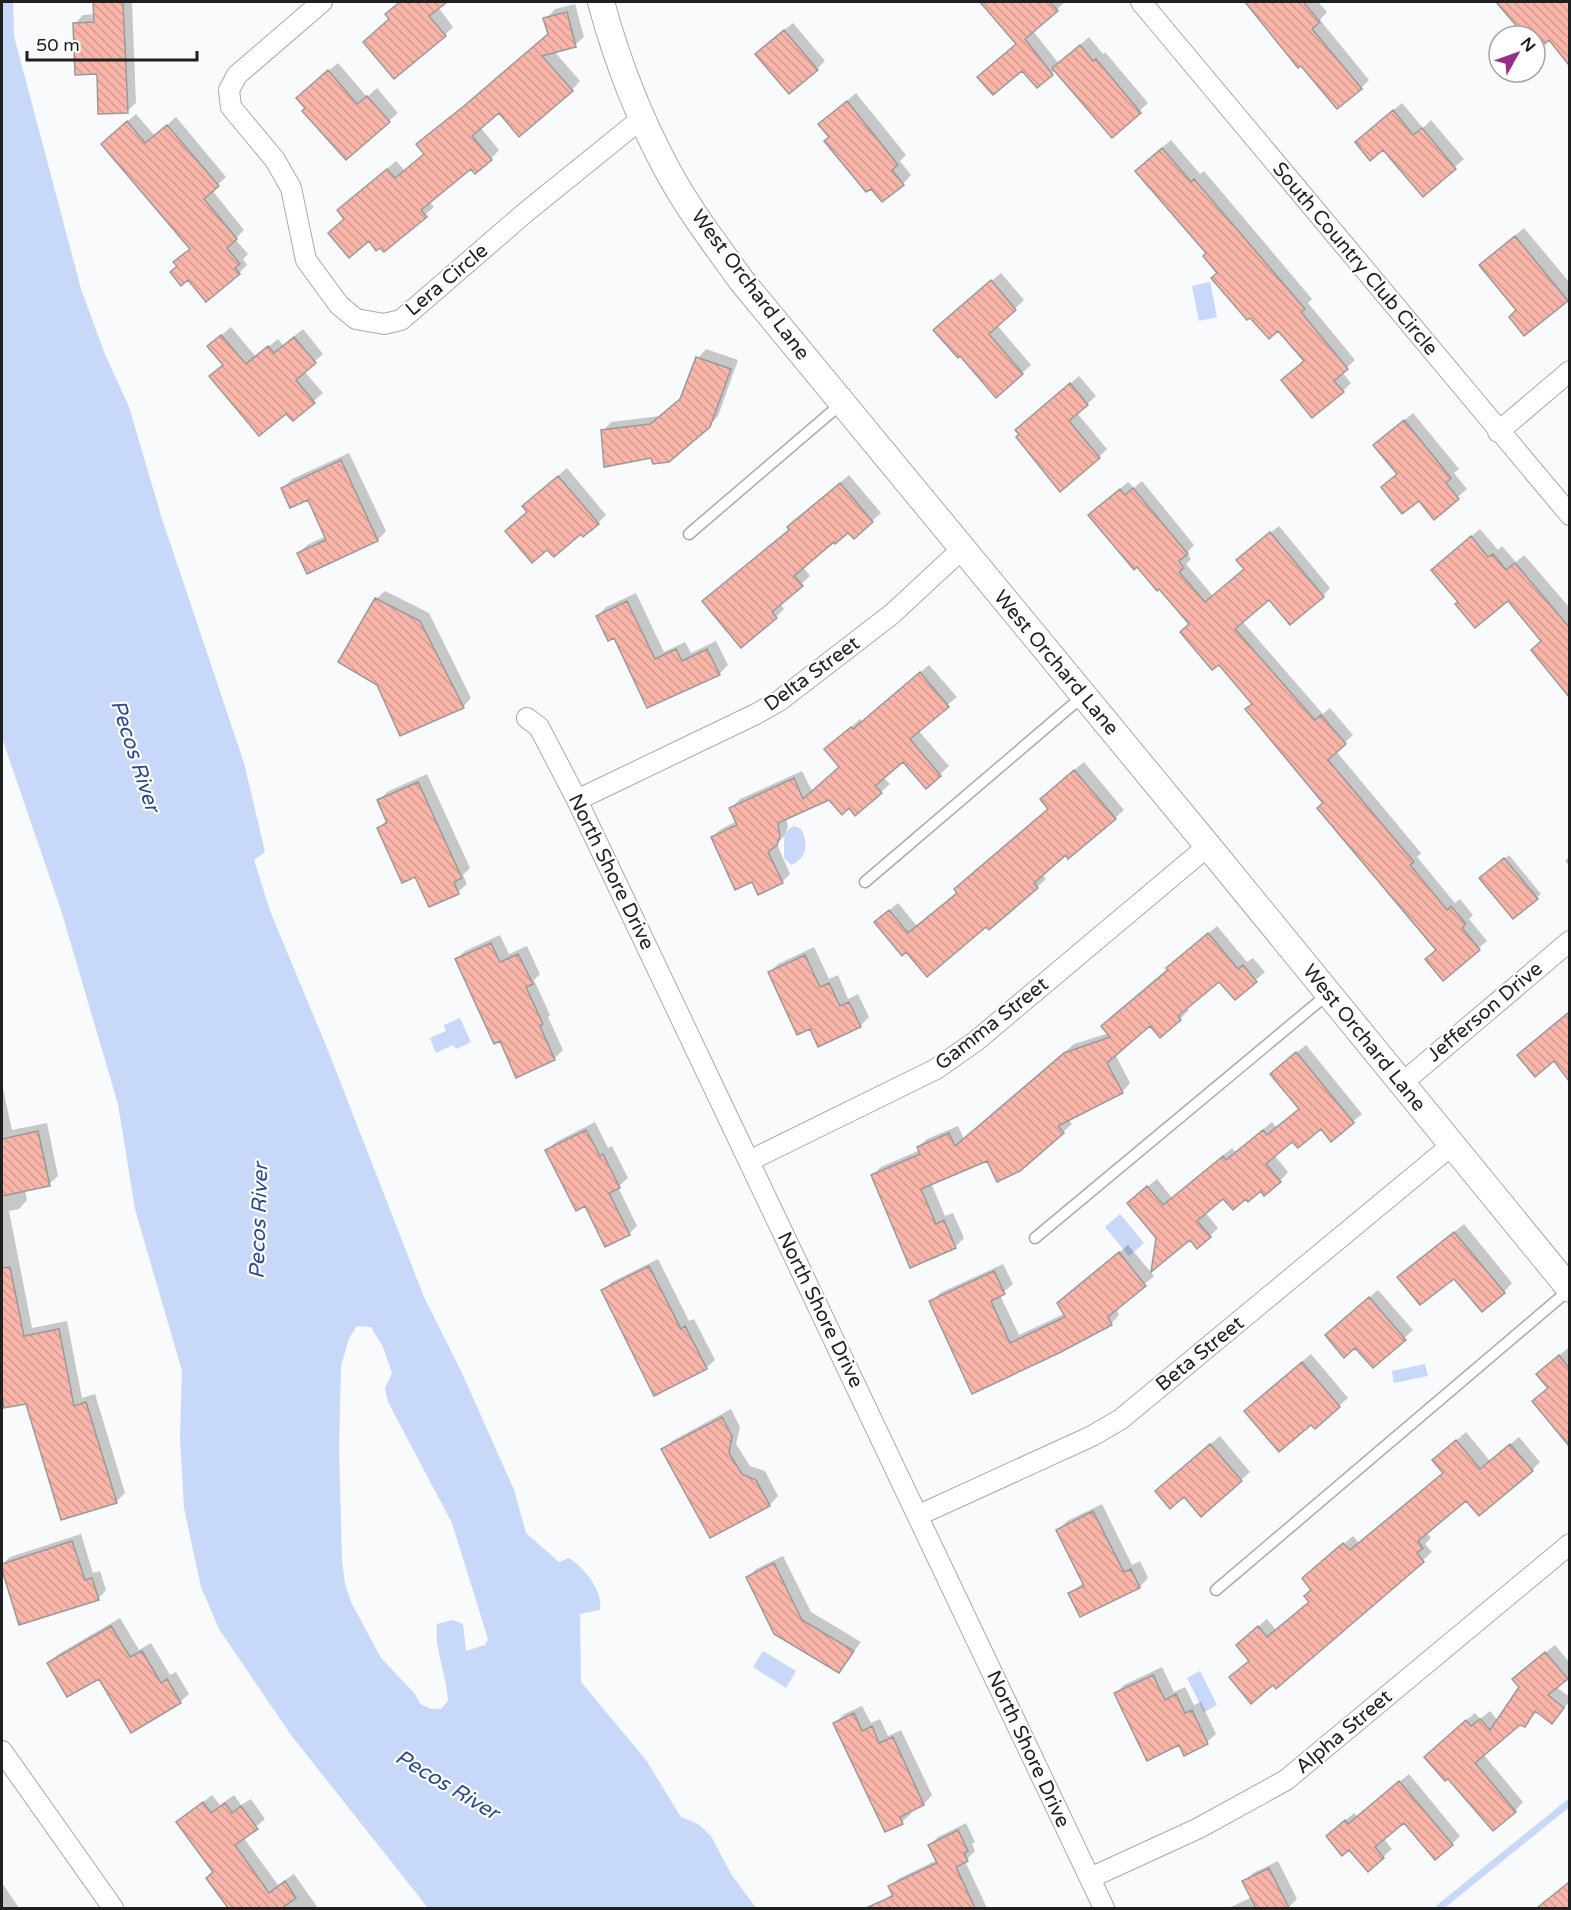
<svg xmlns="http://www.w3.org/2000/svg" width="1571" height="1910" font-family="'Varela Round',sans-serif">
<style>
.water{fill:#c7d8f9;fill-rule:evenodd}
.shadow{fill:#0003}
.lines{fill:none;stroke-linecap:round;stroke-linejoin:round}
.stream{stroke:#c7d8f9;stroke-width:7}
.building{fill:url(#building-back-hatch);stroke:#9b9999;stroke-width:1.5}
.service-casing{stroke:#a9aaab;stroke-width:13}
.minor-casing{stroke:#a9aaab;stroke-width:22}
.tertiary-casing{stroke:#a9aaab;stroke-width:28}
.service{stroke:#fff;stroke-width:10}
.minor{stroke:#fff;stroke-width:20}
.tertiary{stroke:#fff;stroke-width:26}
.labels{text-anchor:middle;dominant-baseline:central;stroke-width:4.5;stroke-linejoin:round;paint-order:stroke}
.street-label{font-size:20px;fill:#1e1f1f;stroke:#fff}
.water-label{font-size:21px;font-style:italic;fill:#2c4b8b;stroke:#fff}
</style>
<defs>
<pattern id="building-back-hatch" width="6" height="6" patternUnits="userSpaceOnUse" patternTransform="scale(1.5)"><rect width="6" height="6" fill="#f9b5a9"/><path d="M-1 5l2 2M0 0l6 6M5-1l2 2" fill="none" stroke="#d59b91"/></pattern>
</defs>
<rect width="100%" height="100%" fill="#f8fafb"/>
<path class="water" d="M2,2h11l1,34 67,253 23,63 25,55 33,112 82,244 21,89 -11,8 16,51 59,142 95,244 37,74 53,119 12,43 33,29 10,-4c16,11 34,32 31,52l-20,4 1,68 65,78 35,57 17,7 13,12 20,38 25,34h-328l-137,-173 -72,-106 -18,-42 -17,-79 -4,-71 2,-66 -47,-162 -17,-105 -57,-194 -59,-172zM357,1326l14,1 12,20 9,26 -7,16 3,13 64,121 36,116 -3,6 -19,6 -3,-27 -10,-4 -16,4c-3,26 10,51 11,77l-7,8h-10l-11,-5 -5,-10 -34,-36 -30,-56 -6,-18 -3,-24 -3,-113 2,-81 8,-28z
M1210,282l7,35 -18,4 -7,-35z
M795,826l6,3c8,15 6,29 -10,36l-7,-7c1,-13 -4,-27 11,-32z
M460,1018l11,24 -15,7 -3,-4 -17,8 -6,-15 16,-7 -2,-6z
M1120,1214l24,29 -15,13 -24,-29z
M1425,1364l3,12 -34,7 -2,-12z
M763,1651l33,20 -10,17 -33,-21z
M1200,1671l17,34 -13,7 -17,-34z"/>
<path class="shadow" d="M95,2h37l4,101 -9,8 -29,-39 -23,-48 8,-9 12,-1z
M401,2h44l-7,5 15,20 -8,8 -54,-17 5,-12z
M981,2h84l-32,29 26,33 30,-27 14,17 2,-2 43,51 -36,33 -56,-66 -19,16 -15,-17 -43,8 38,-33z
M1246,2h72l9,10 -7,8 49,60 -8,8 -60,-24 -3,2z
M1498,2h72v60l-20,-24 -15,12v-14h-12l2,-2z
M575,4l9,33 -9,8 -21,6 26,30 -8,9 -73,21 -19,16 19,23 -8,9 -20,7 -42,35 5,6 -50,43 -39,-32 3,-16 48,-41 9,10 21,-18 48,-55 75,-64 -2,-16 8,-9z
M793,23l32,38 -8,8 -51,-24z
M338,63l29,34 10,-9 21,25 -9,8 -82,-13 -1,-19z
M856,93l50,62 -6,6 11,14 -8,9 -72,-47 -11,-13z
M1402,103l21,25 8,-8 33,39 -41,36 -40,-47 -18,-14z
M136,114l19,22 21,-19 50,60 -14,13 32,40 -9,9 13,15 -5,5 4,6 -8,8 -61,-7 6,-12 7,-6 -80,-113z
M1171,140l29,34 4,-3 108,128 -4,4 47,57 -13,12 9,11 -8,8 -38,-31 -26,-31 -60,-57 -11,-19 -62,-91z
M1524,228l46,55v14l-45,37 -7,-24 -29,-53z
M1001,273l23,27 -27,25 34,40 -9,8 -78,-52z
M231,327l25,30 22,-18 5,6 20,-16 20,25 -19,17 19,22 -30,26 -69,-55 -6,-26z
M706,349l32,11 -20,56 -9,10 -106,5 8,-9 49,-6 22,-19 16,-39z
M1079,376l17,20 -19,17 30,36 -8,8 -78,-23 -4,-4z
M1413,413l46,56 -5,4 13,16 -33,28 -59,-72z
M349,453l37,78 -8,9 -71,32 -8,-19 8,-8 19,-9 -17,-38 -26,-10 9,-9z
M567,468l39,47 -8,8 -70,-12 4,-13z
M849,475l32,38 -9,8 -23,10 -46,36 7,9 -30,27 4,6 -8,8 -72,-16 86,-72 7,-10z
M1142,481l52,64 -7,8 4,6 -5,5 27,32 32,-27 1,-16 33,-27 51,62 -7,8 -54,2 -27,23 81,93 7,-6 23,27 -17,16 85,102 -4,4 38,46 5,-4 13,16 -4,4 18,22 -44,38 -6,-30 -112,-147 -72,-99 -94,-116 -69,-72 38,-33 6,6z
M1480,529l18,21 4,-4 14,16 8,-7 46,53v78l-5,3 -22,-48 -34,-43 -49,4 -18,-41z
M385,591l44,22 42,85 -8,9 -87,-108z
M636,593l28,59 21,-10 6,11 25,-12 12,24 -9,9 -71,32 -34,-70 -17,-20 9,-9z
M929,665l28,32 -39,33 31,36 -23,21 -23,-27 -20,17 7,7 -34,30 -7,-8 -20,-8 -43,20 2,8 -3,9 -8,9 13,30 -8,8 -29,-2 -41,-43 9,-8 16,-8 -6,-13 9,-9 62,-28 10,20 29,-25 -6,-25 25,-22 2,2z
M1084,762l40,48 -9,8 -49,35 -24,21 4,5 -9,8 -50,38 -60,50 -42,-61 13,-11 19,23 42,-34 91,-84v-18z
M427,774l43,94 -7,7 4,9 -9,8 -29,13 -13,-30 -37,-47 8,-8 -8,-19 8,-9z
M1509,855l32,39 -28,23 -28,-42z
M1570,856v11l-5,-6z
M1217,926l30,36 6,-4 12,14 -30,26 -15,-18 -34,28 3,2 -9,9 -30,5 -35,30 15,29 -8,9 -54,27 4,5 -9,8 -75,27 -57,24 14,33 8,-3 11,25 -9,9 -82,-72 8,-8 39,-17 -2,-3 9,-8 31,-13 6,13 110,-95 35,-11 -6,-7 8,-9z
M500,935l9,19 18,-8 13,28 -6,6 16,35 -2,2 15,33 -9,9 -37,17 -17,-36 -43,-81 8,-8z
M814,947l15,32 9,-4 10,24 10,-5 11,23 -9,9 -90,-54 8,-8z
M1570,1012v66l-16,-19 -27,-12z
M1306,1045l56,69 -31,26 -10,-13 -29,12 -18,16 14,17 -8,9 -34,16h-23l-18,15 13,16 -8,8 -53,2 -20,-43 20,-16 15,19 60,-50 3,4 37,-30 4,5 24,-19 -19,-43z
M2,1084l10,46 35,-7 11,53 -9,8 -24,6 2,10 -8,9 -10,2 23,117 35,-7 15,77 13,-4 30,99 -9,9 -89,-99 -22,4 -3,-18z
M595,1122l13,26 4,-2 16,32 -10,9 19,39 -8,8 -44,-30 -38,-54 9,-8z
M1464,1224l48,59 -8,9 -50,-15h-55z
M1128,1245l26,31 -38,33 3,6 -8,9 -138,68 -42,-90 9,-9 63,-29 10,20 -13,11 19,40 45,-21 -5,-11z
M658,1259l31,62 5,-2 21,41 -9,8 -103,-77 9,-9z
M1378,1290l35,40 -40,36 -38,-39z
M1568,1348l2,2v83l-6,4 -15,-50 -2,-21z
M1311,1354l37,44 -9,8 -28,17 -57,-21z
M731,1409l9,18 -4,17 14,22 15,5 13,25 -8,9 -59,31 -48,-86 9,-9z
M1466,1432l24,29 29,-24 21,25 -8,8 -66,29 -40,33 5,6 -6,6 7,8 -9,8 -150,123 -34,-14 11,-9 -4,-23 21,-18 9,11 34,-29 3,-12 -9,-11 49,-42 6,7 85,-71 -10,-12z
M1220,1436l30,36 -9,8 -76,3z
M1102,1504l30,61 8,-4 8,17 -8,9 -59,29 -11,-23 14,-11 -26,-52 9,-9z
M81,1534l12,39 7,-2 6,19 -8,9 -78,24 -18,-58 8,-8z
M783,1556l28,56 50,30 -22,29 -91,-94 8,-8z
M120,1618l19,32 12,-7 19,32 6,-3 13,22 -9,8 -80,-26 -51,-13 8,-8z
M1555,1645l15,18v13l-14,11 14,10v4l-18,21 -15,-11 -12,14 -5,-2 -37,31 40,48 -8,9 -81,-63 41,-35 5,6 10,-8 8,10 23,-34 2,-16z
M1162,1667l12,25 11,-5 9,18 7,-3 15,32 -9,8 -23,12 -4,-11 -64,-50 8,-8z
M862,1706l9,17 9,-4 8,17 13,-6 31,65 -8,9 -15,6 2,4 -9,8 -67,-99 9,-9z
M1409,1774l51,62 -8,8 -47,-23 -22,17 9,11 -9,8 -46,-29 17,-15 3,3z
M212,1795l8,10 14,-10 7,10 10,-6 14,20 -22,18 35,48 16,-11 24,34h-77l-63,-86z
M966,1823l9,19 -3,2 3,7 -10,10 22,47h-109l6,-2 -2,-4 11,-9 -3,-6 8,-8 39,-19 -7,-15 8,-8z
M1278,1861l19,38 -9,9h-59l23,-11 -8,-15 9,-9z
M1570,1882v26h-34z
M2,1883l17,25h-17z"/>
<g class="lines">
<path class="stream" d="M1439,1908l131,-106"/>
</g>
<path class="building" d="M93,2h30l5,111 -30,1 -1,-40 -22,1 -2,-52 21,-1z
M400,2h47l-18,14 17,20 -52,43 -31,-37 26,-23 -4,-5z
M980,2h70l8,9 -33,28 28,36 -16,13 -15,-17 -29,24 -16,-18 39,-33z
M1245,2h58l17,20 -8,7 50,60 -25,20 -36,-43 -3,2z
M1496,2h73v63l-20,-25 -14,12v-16h-10z
M567,12l9,35 -34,9 31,35 -54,46 -20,-24 -27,23 20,24 -17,14 -4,-5 -50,41 6,7 -43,35 -4,-4 -4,3 -7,-10 -20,17 -21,-25 16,-14 -7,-9 50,-41 8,9 29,-24 -8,-10 48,-38 84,-72 -5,-16z
M784,30l34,40 -29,24 -34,-40z
M1080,45l13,16 3,-2 45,54 -29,25 -60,-70z
M328,70l29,34 10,-8 23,26 -44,38 -44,-49 3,-3 -9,-10z
M847,101l51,64 -6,5 12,15 -22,17 -11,-13 -5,3 -42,-51 5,-4 -11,-13z
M1393,110l20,25 9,-7 34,41 -33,28 -40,-47 -13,11 -15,-19z
M127,121l18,22 22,-18 52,61 -15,13 33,40 -10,9 13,16 -5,4 5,6 -34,28 -18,-22 -7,6 -11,-14 7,-6 -4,-4 17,-13 -89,-105z
M1162,148l29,34 3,-3 111,130 -4,3 47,57 -14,12 10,11 -32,26 -31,-38 23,-19 -26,-30 -9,8 -19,-21 -3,2 -36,-42 6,-5 -14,-17 3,-3 -71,-82z
M1515,236l53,65 -44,35 -15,-19 7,-7 -37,-45z
M991,280l25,30 -27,24 34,40 -27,24 -36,-42 -2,2 -25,-28z
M221,335l25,29 22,-18 6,7 20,-16 22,26 -20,17 19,23 -22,18 -7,-7 -27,22 -50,-60 14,-11 -16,-19z
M696,357l35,12 -21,58 -41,35 -16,2 -2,-6 -47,9 -3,-37 49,-6 30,-25z
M1070,383l18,22 -19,16 31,37 -40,34 -44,-55 3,-3 -4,-4z
M1404,420l47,58 -5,5 13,16 -25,21 -15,-19 -17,13 -21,-27 16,-13 -24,-29z
M341,460l37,81 -71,33 -10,-21 29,-13 -18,-40 -18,8 -9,-20z
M558,476l41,48 -16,13 -2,-3 -27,23 -7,-7 -15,13 -27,-32 22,-19 -5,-6z
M840,483l33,39 -19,17 -6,-6 -13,11 -1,-2 -40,34 9,10 -31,26 5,6 -36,30 -39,-47 87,-71 -2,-3z
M1133,488l55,66 -9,7 5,7 -5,4 26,30 39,-33 -8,-9 34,-28 54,65 -34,28 -21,-25 -34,29 80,91 6,-5 25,29 -18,16 86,102 -4,3 37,45 4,-4 15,18 -4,4 18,22 -37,31 -18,-22 11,-9 -119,-142 6,-5 -78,-94 7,-5 -33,-39 -7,5 -32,-38 9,-8 -30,-35 -2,2 -20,-24 -3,3 -46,-55 32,-26 5,6z
M1471,536l17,21 5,-3 13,16 9,-7 54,64v70l-38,-47 10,-9 -33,-40 -33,27 -20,-24 3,-2 -27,-32z
M375,598l45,23 44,87 -64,28 -23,-51 -39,-23z
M627,601l28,58 21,-10 6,12 25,-12 13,26 -73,33 -33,-70 -6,3 -12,-25z
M920,672l29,35 -39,32 31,37 -15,13 -23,-27 -28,24 7,7 -27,23 -6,-8 -7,7 -13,-15 -51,23 2,13 -3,9 -9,7 15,31 -25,12 -6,-13 -17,8 -24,-53 26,-12 -8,-17 65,-30 9,21 36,-32 -15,-18 27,-22 2,2z
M1074,770l42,49 -48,40 -2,-4 -32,28 4,5 -49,42 -3,-3 -59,50 -21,-25 -4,4 -28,-34 15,-12 19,23 49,-40 -3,-4 94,-80 -8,-10z
M418,782l44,96 -8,4 5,12 -30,13 -14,-30 -13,6 -25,-55 10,-5 -10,-23z
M1504,858l34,41 -25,20 -34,-41z
M1208,933l30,36 5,-4 14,17 -22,18 -16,-18 -41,34 3,4 -21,18 -10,-12 -43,37 16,30 -65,33 6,7 -44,38 -23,11 -10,-21 -66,28 15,35 8,-4 12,28 -46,20 -39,-93 49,-21 -3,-7 32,-14 6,13 109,-93 46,-16 -9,-11 67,-56 -2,-2z
M491,943l9,19 18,-8 15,30 -7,3 17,37 -3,2 15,34 -39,18 -16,-37 -6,3 -39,-85z
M805,955l15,32 9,-4 11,23 9,-4 12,25 -43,20 -8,-18 -13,6 -29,-63z
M1569,1012v69l-15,-20 -19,16 -18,-22z
M1296,1052l58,71 -23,19 -10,-13 -23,19 -6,-6 -26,22 15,18 -17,14 -3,-5 -13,11 -2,-3 -13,11 -10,-11 -26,22 14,16 -14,12 -7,-9 -39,32 5,-34 -29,-35 20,-17 16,19 60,-49 3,4 37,-30 4,5 32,-26 -29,-35z
M586,1130l14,26 3,-2 17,34 -11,5 21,42 -25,12 -20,-41 -9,5 -31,-61z
M38,1131l12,55 -48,10v-57z
M1454,1232l51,61 -23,19 -28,-33 -34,26 -23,-28z
M1119,1252l27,34 -38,31 4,8 -53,28 -87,41 -43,-93 65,-30 11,23 -14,7 19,42 55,-26 -8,-14z
M649,1266l32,63 4,-3 22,43 -53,27 -53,-106z
M10,1267l14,69 35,-7 15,77 12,-4 31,101 -56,17 -35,-116 -22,4 -2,-12v-128z
M1369,1297l37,43 -33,28 -18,-20 -11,10 -19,-23z
M1559,1355l10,13v78l-37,-45 16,-13 -12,-14z
M1302,1362l38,45 -25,22 -4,-4 -32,27 -35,-41z
M722,1417l10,19 -3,17 13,21 14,6 14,26 -60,32 -49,-89z
M1456,1440l24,29 30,-25 23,27 -54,45 -13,-15 -48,40 5,7 -6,5 7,9 -148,127 -3,-4 -22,19 -22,-27 20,-16 -13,-16 22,-19 9,11 42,-35 -5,-6 7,-6 -9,-12 41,-35 7,7 93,-77 -11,-13z
M1210,1444l32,37 -41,36 -17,-20 -14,12 -15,-18z
M1093,1511l31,61 7,-3 9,19 -60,29 -12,-24 16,-7 -28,-56z
M72,1541l13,39 7,-2 7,22 -80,25 -17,-55v-6z
M774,1563l28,57 52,31 -15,22 -65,-39 -28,-57z
M111,1626l19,31 12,-6 19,32 6,-4 14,24 -50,30 -32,-54 -32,18 -20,-34z
M1545,1652l23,27 -20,16 16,13 -12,16 -17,-13 -10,16 -5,-2 -45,38 41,49 -23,19 -45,-52 -3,2 -21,-24 42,-37 5,6 9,-7 10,11 29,-43 -7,-8z
M1153,1675l12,25 11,-6 9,19 7,-3 16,34 -24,12 -5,-11 -32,16 -33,-68z
M854,1713l8,18 10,-5 7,17 14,-6 31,68 -24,12 3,7 -18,8 -52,-109z
M1399,1781l54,64 -18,15 -31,-37 -29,24 9,11 -16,14 -19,-22 -7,6 -16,-20 19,-16 3,4z
M203,1802l8,11 14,-10 7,10 9,-7 17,23 -23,16 34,48 16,-12 11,17 -14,10h-54l-22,-30 7,-6 -37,-50z
M958,1830l10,21 -4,2 4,8 -12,6 19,41h-109l27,-12 -5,-10 49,-23 -9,-18z
M1269,1868l20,40h-33l-14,-27z
M1569,1882v26h-32z"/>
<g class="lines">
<g class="service-casing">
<path id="service" d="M689,534l153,-131
M865,882l218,-186
M1035,1238l293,-244
M1216,1590l353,-300"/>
</g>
<g class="minor-casing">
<path id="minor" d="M322,2l-85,73 -8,15 2,17 44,53 16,28 15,72 33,45 17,14 28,5 17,-4 125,-108 115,-93
M1141,2l429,513
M1498,432l72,-61
M527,718l12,9 38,73 527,1108
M577,800l179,-86 23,-13 113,-87 70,-65
M1401,1084l169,-143
M749,1161l187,-92 40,-28 232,-195
M919,1515l173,-79 29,-17 331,-274
M2,1751l111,157
M1090,1878l109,-50 87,-48 284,-236"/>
</g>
<g class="tertiary-casing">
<path id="tertiary" d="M601,2c16,59 38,116 68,171 20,37 47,72 72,107l467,566 362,443"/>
</g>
<use href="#service" class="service"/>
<use href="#minor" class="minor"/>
<use href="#tertiary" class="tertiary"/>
</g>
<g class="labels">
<g class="street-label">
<text transform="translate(1355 259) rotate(50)">South Country Club Circle</text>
<text transform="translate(447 280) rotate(-40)">Lera Circle</text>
<text transform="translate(750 285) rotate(53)">West Orchard Lane</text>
<text transform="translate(1056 663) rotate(50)">West Orchard Lane</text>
<text transform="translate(812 674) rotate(-36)">Delta Street</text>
<text transform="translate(611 872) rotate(64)">North Shore Drive</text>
<text transform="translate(1485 1012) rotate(-40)">Jefferson Drive</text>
<text transform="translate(992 1024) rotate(-38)">Gamma Street</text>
<text transform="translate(1364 1038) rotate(51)">West Orchard Lane</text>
<text transform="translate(820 1310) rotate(64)">North Shore Drive</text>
<text transform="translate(1200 1354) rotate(-39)">Beta Street</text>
<text transform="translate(1344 1732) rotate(-40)">Alpha Street</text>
<text transform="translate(1028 1749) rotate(65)">North Shore Drive</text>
</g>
<g class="water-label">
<text transform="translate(135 756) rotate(72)">Pecos River</text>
<text transform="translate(259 1221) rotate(-88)">Pecos River</text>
<text transform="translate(447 1785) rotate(31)">Pecos River</text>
</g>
</g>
<rect width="1571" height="1910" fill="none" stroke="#1e1f1f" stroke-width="6"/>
<g transform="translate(1517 54) rotate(50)"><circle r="28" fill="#ffffff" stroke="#a5a5a5" stroke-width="1.5"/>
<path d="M0-4.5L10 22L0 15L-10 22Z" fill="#9a2c8c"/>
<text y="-9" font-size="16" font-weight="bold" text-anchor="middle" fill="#1e1f1f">N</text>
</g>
<path d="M27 51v9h170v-9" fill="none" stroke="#1e1f1f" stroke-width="3"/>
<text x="36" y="51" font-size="18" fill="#1e1f1f" stroke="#ffffff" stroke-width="4.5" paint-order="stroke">50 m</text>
</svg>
